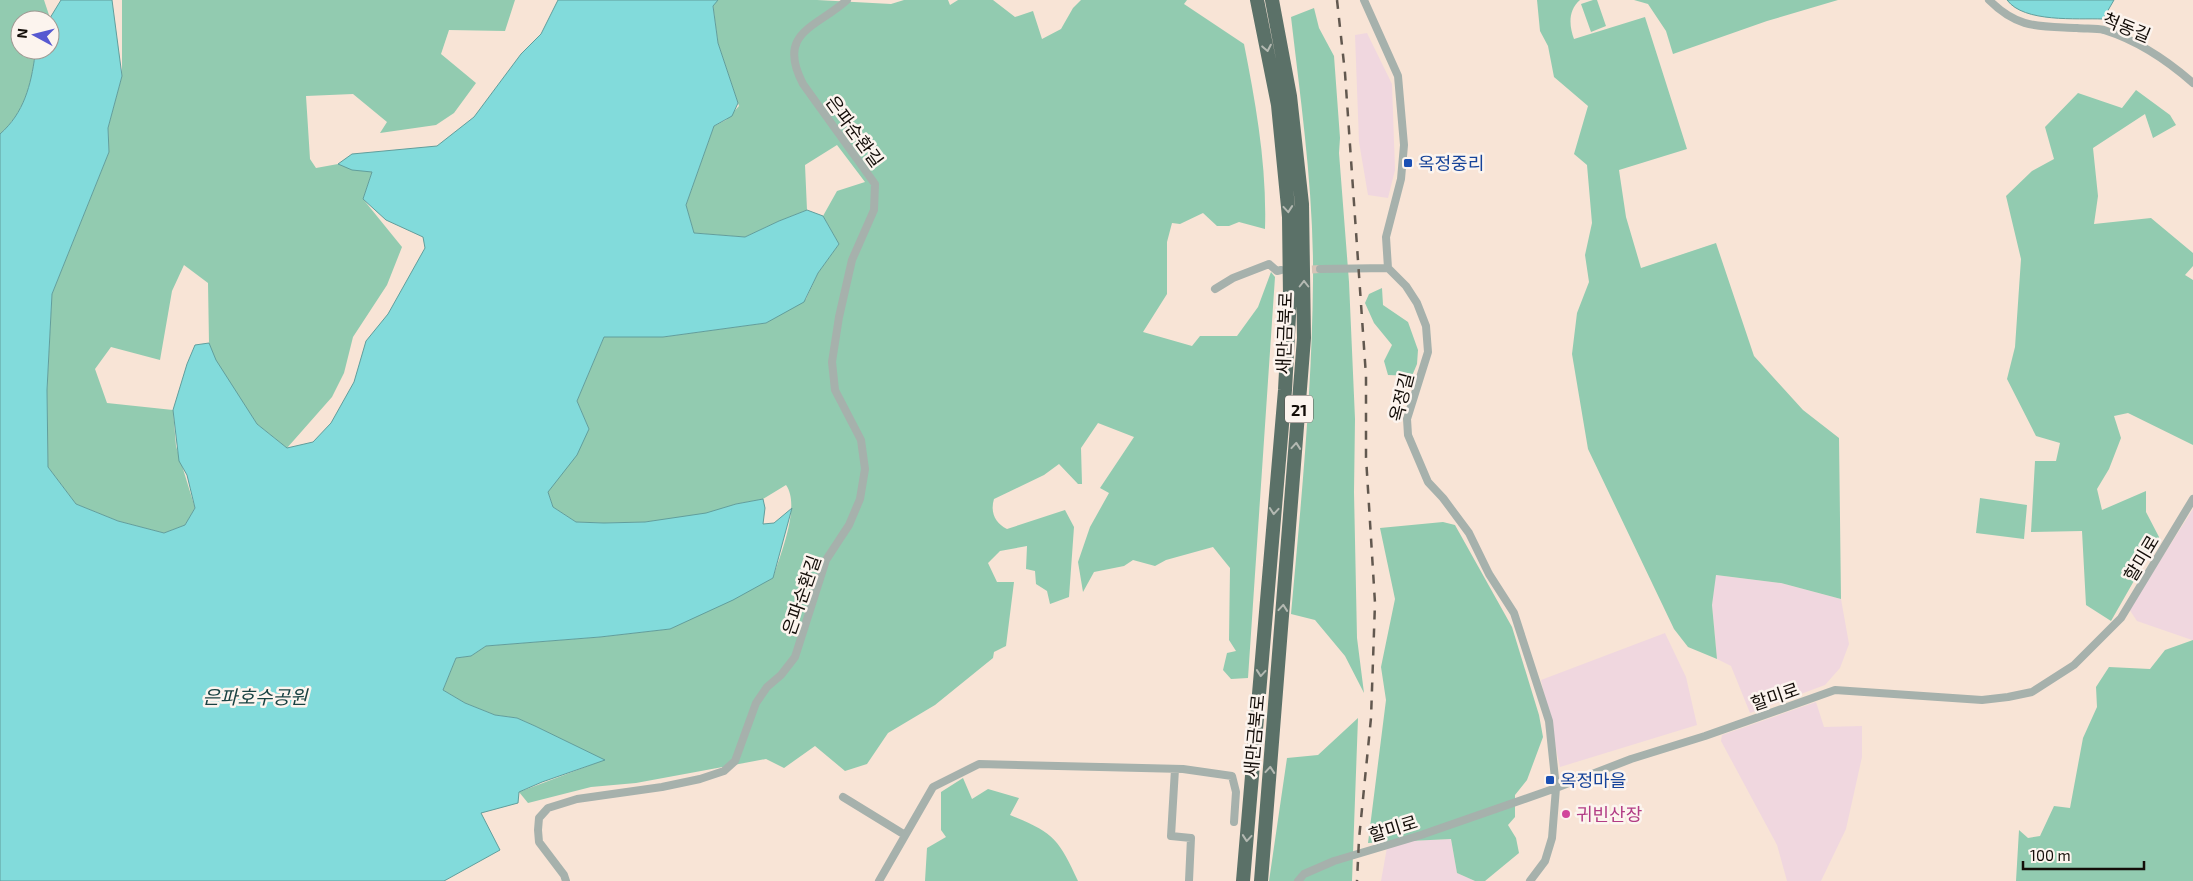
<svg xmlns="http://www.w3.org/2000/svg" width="2193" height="881" font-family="'Exo 2','Noto Sans KR',sans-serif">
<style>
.commercial{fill:#f0d7df}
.green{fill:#92cbb0}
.water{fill:#82dbdb;stroke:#619e9c}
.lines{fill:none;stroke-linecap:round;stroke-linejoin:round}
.street-tunnel{stroke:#d6c4b7;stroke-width:8;stroke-dasharray:8 4;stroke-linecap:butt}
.street{stroke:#a6b1ac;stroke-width:8}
.highway{stroke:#5b7168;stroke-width:14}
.rail{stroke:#62584f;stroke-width:2.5;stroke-dasharray:9 9;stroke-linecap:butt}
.oneway{stroke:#b4b9b2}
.transit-dot{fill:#1a4fb4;stroke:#fcf4ee;stroke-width:2}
.hotel-dot{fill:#d1479c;stroke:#fcf4ee;stroke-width:2}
.labels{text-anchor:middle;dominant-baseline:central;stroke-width:5;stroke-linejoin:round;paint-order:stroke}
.shield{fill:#fcf4ee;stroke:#5a534e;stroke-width:1}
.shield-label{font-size:16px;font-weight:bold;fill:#140e09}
.street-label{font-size:18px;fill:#140e09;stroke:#fcf4ee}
.transit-label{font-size:18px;fill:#164399;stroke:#fcf4ee;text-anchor:start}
.hotel-label{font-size:18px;fill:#b23c85;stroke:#fcf4ee;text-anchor:start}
.water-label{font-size:19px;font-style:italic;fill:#184242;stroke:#fcf4ee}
</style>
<rect width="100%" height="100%" fill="#f8e4d6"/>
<path class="commercial" d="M1367,33l25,51 3,86 -7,28 -20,-3 -9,-53 -4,-107z
M2193,509v131h-1l-55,-19 -8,-12z
M1715,575l66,8 60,16 8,45 -9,24 -15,17 -75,28 -19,-47 -14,-7 -5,-54z
M1665,633l21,44 11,48 -137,42 -19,-87z
M1816,702l8,25 38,-1v31l-16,72 -25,52h-34l-10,-36 -56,-104 1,-6z
M1451,839l6,34 18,8h-94l7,-39z"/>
<path class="green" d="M0,0h44l6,18v2h-30v30h21l-6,5c-4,30 -11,58 -35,79z
M122,0h393l-10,31 -56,-1 -8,24 35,29 -22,30 -18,12 -56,8 7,-11 -34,-28 -47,2 4,63 6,9 22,-4 34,8 -9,27 39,48 -15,38 -34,52 -9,36 -12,24 -45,51 -30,-24 -42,-64 -6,-17 -1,-60 -24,-18 -12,26 -12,69 -49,-13 -16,22 12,34 66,7 3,36 19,62 -10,17 -21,8 -46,-12 -42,-17 -28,-37 -1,-77 5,-96 57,-142 -1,-24 14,-52z
M718,0h99l74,4 13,-4h44l2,5 8,-5h35l22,17 18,-6 9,28 19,-10 12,-21 8,-8h106l-3,4 60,40c12,61 23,122 21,185l-26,-7 -10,4h-12l-14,-13 -23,11 -8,-1 -5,19v52l-24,38 49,14 8,-10h37l21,-29 13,-35 4,5 -27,401 -17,1 -8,-9 4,-17 9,-2 -7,-11 1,-72 -17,-21 -47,13 -11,6 -22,-6 -9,6 -30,6 -11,20 -5,-30 12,-35 19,-34 -9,-5 34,-51 -36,-14 -17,25 1,36h-4l-19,-20 -15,11 -50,24c-4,13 1,24 13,30l58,-19 9,17 -5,70 -19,7 -3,-13 -11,-7 -1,-13 -9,-2 1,-23 -27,5 -12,12 9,19h17l-8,64 -12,6 -1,6 -58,47 -47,28 -21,31 -22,7 -30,-25 -31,22 -18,-9 -130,24 -45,4 -63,16 -9,-11 85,-32 -69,-34 -18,-8 -22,-3 -30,-12 -22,-13 13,-32 15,-2 15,-10 114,-9 70,-8 103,-51c7,-23 28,-72 13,-93l-23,14 -27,5 -30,10 -61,8 -41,1 -28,-1 -23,-15 -5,-15 41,-63 -12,-28 27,-64h59l103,-14 40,-24 12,-26 21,-29 -16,-28 14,-25 28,-9 -28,-37 -32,20 2,45 -28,11 -34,16 -51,-4 -8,-28 28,-79 12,-6 13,-14 -21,-63 -5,-38z
M1537,0h43c-12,10 -11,26 -6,39l71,-22 42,132 -68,21 7,47 15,51 75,-25 38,113 49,54 36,28 2,161 -60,-16 -65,-8 -4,30 5,54 -29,-12 -14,-18 -86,-180 -16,-95 5,-41 12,-31 -4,-27 7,-32 -5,-58 -13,-11 14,-48 -34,-29 -6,-31 -8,-15z
M1593,0h4l9,26 -15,6 -10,-28z
M1634,0h204l-71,21 -94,33 -7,-23 -18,-27z
M1314,8l5,20 15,28 6,82 -1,15 10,129 6,137 -1,73 3,146 7,55 -19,-37 -30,-36 -24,-6c10,-111 21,-221 22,-333 1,-89 -12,-177 -22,-264z
M2136,90l34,25 6,10 -23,13 -8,-24 -52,34 5,48 -4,28 57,-6 42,35v13l-8,9 8,5v165l-65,-32 -14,3 7,22 -12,31 -12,20 5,21 44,-19v21l13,25 -48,84 -25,-16 -4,-74 -51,1 4,-71h21l4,-18 -24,-7 -29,-57 8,-32 6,-88 -15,-63 26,-25 22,-12 -9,-32 33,-34 44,15z
M1382,288l1,17 25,17 10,28 -1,14 -5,12 -24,-1 -4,-14 8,-16 -18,-22 -9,-20 4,-9z
M1980,498l47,7 -3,34 -48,-6z
M1443,522l12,3 57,102 27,88 4,22 -16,43 -12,15v22l-7,8 8,13 3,15 -34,28h-10l-18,-8 -6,-34 -83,4 18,-143 -5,-33 14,-68 -15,-71z
M2193,640v241h-177l3,-51 9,8 12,-2 14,-30 16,2 13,-70 14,-31 -1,-20 13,-20 41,2 15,-19z
M1358,718l-6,163h-83l18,-123 31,-3z
M963,778l9,21 16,-10 31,9 -9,17c43,17 49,24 68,66h-153l2,-33 19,-11 -5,-7v-38z"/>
<path class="water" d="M61,0h51l10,76 -14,52 1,24 -57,142 -5,96 1,77 28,37 42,17 46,12 21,-8 10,-17 -8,-33 -8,-14 -6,-51 14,-46 8,-19 14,-2 7,17 41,64 30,24 26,-6 18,-19 23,-41 12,-41 22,-27 37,-66 -2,-11 -37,-17 -23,-21 9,-27 -20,-2 -14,-6 14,-10 85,-8 37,-29 47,-63 20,-20 17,-34h160l-5,6 5,37 20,60 -6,13 -18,10 -28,79 8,28 51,4 34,-16 28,-11 16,6 16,28 -21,29 -14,29 -38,21 -103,14h-59l-27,64 12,28 -12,26 -29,37 5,15 23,15 28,1 41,-1 61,-9 30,-9 27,-5 2,9 -2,16 11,-1 18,-15 -19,70 -40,22 -63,29 -70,8 -114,9 -15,10 -15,2 -13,32 22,13 30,12 22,3 18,8 70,34 -63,22 -23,10 -1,11 -37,10 19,37 -56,31h-444v-747c24,-21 31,-49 35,-79l6,-5h9v-32z
M2007,0h107l-11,19c-26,-1 -79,4 -96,-19z"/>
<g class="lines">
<path class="street-tunnel" d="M1300,270l20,-1"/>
<path class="street" d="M1364,0l34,76 6,69 -3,34 -15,58 2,31 18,18 11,17 9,23 2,26 -21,67 1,16 20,47 15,16 26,35 20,41 25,39 35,108 7,67 -4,50 -7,23 -15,20
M1989,0c29,29 49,26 88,28 8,1 19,0 27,2 32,10 64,31 89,53
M1320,269l68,-1
M1215,289l18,-11 36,-14 8,7 4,-1
M1175,769l-4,67 20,2 -2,43
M843,797l62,38
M566,881l-2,-6 -25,-33 -1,-12 1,-12 9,-10 29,-9 85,-12 38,-8 24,-8 11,-10 21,-58 11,-16 14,-12 14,-18 31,-97 23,-35 11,-26 5,-30 -4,-29 -26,-50 -3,-28 7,-45 13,-57 22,-50 1,-26 -72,-100c-27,-52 13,-56 44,-84
M879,881l54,-94 46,-23 204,5 49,7 4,16 -2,30
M1298,881l6,-7 30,-13 87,-26 135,-47 75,-29 74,-23 130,-46 147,10 26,-3 24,-5 42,-27 47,-47 72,-119"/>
<path class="highway" d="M1243,881l42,-491 5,-93 -1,-80 -11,-112 -21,-105
M1261,881l43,-543 -2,-134 -12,-108 -18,-96"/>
<path class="rail" d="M1337,0l8,73 21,303v81l9,146 -4,115 -12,121 -2,42"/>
</g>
<defs><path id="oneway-chevron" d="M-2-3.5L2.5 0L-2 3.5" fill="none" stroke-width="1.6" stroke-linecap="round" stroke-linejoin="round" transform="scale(1.25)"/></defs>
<g class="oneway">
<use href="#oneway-chevron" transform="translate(1267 48) rotate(79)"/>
<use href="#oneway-chevron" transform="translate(1288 209) rotate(85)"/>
<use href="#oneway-chevron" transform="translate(1304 284) rotate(-90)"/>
<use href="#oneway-chevron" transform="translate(1296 446) rotate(-85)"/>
<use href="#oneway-chevron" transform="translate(1274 511) rotate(95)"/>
<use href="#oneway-chevron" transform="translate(1283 608) rotate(-85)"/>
<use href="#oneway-chevron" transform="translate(1261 673) rotate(95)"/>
<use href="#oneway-chevron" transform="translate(1270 770) rotate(-85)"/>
<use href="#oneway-chevron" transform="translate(1247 838) rotate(95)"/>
</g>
<g class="transit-dot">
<rect x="1403" y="158" width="10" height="10" rx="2.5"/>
<rect x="1545" y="775" width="10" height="10" rx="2.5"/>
</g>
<circle class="hotel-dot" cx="1566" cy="814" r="5"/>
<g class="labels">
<rect class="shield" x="1285" y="395.5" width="28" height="27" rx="4"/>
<g class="shield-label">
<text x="1299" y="409">21</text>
</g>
<g class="street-label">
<text transform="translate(2127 27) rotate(22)">척동길</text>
<text transform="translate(855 131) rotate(54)">은파순환길</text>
<text transform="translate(1284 333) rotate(-88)">새만금북로</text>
<text transform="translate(1401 397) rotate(-76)">옥정길</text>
<text transform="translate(2141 558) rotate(-59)">할미로</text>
<text transform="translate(801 595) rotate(-71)">은파순환길</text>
<text transform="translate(1775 696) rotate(-19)">할미로</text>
<text transform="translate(1254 736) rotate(-85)">새만금북로</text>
<text transform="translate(1393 828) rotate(-17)">할미로</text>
</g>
<g class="transit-label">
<text x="1418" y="163">옥정중리</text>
<text x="1560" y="780">옥정마을</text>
</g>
<g class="hotel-label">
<text x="1576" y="814">귀빈산장</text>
</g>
<g class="water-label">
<text x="255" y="696">은파호수공원</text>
</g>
</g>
<g transform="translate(35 35) rotate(277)"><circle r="24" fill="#fcf4ee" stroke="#9f9892"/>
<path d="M0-4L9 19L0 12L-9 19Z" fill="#5759d1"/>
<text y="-8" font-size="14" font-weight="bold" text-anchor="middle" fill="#140e09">N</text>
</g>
<path d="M2023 861v8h121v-8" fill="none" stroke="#140e09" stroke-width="2.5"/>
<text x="2030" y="861" font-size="15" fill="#140e09" stroke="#fcf4ee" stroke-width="4" paint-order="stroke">100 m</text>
</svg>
